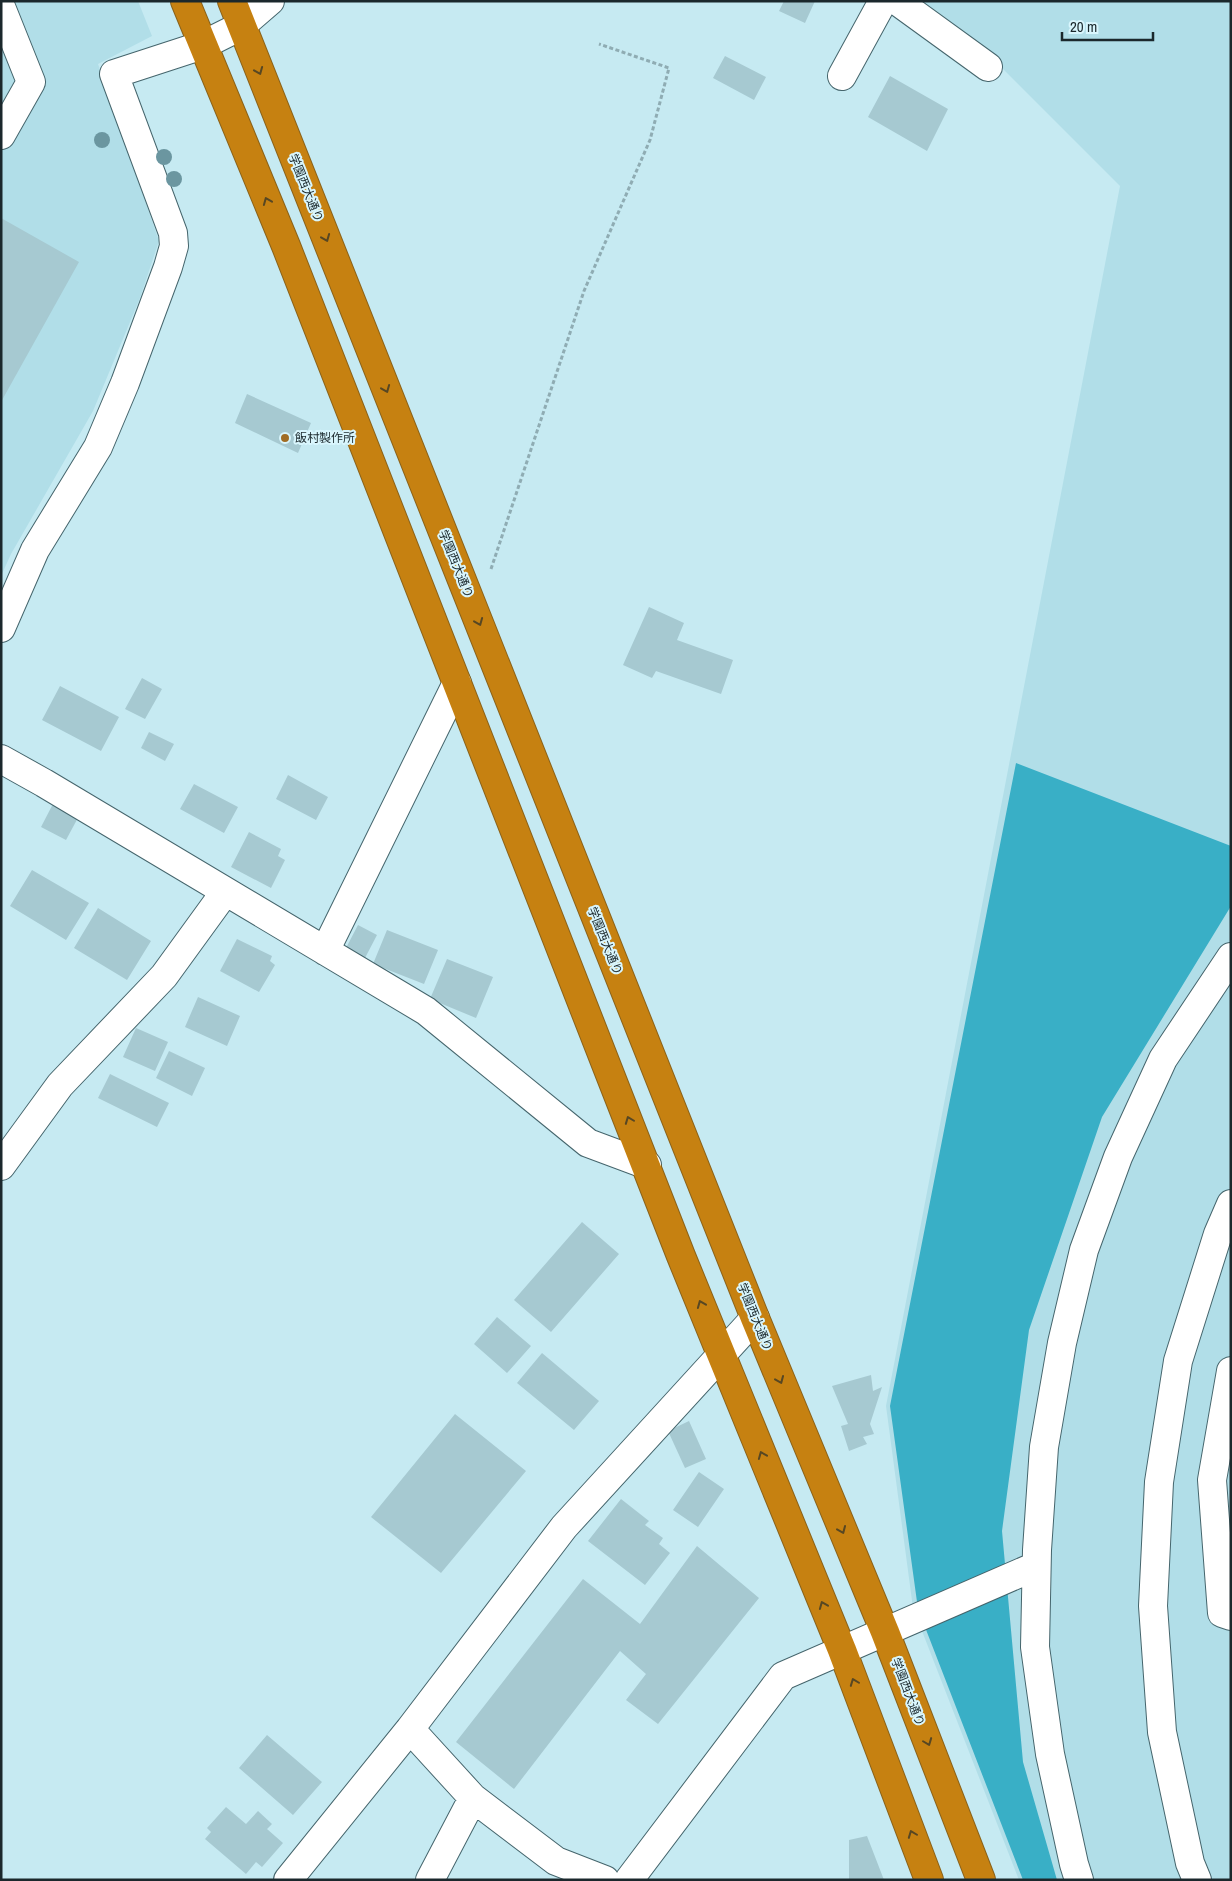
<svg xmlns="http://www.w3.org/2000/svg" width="1232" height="1881" font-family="'Archivo Narrow','Noto Sans JP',sans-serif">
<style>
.built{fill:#b1dee8}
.forest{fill:#39afc6}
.building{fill:#a6c9d1}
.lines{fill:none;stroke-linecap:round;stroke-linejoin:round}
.minor-casing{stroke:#45656c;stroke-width:30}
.highway-casing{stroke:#8a621a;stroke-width:30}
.path{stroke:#8facb3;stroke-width:3;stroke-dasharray:4 2.5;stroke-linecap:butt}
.minor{stroke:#fff;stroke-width:28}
.highway{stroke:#c68111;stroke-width:28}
.tree{fill:#6b96a0}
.oneway{stroke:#574723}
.poi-dot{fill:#a06c24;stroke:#d9f6fd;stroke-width:2}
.labels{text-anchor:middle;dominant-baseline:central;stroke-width:4;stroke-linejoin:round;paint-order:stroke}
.street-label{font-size:12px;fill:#1b282c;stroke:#d9f6fd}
.poi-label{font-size:12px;fill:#1b282c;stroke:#d9f6fd;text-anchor:start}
</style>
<rect width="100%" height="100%" fill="#c6eaf2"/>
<path class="built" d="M1,1h137l14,35 -54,28 61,177 -19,57 -47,113 -82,143 -10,22z
M919,1h312v1879h-212l-106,-272 -27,-202 234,-1220 -121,-121z"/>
<path class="forest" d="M1016,763l215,83v60l-129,211 -73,213 -27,201 21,231 34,118h-34l-105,-271 -28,-203z"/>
<path class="building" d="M784,1h31l-10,22 -26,-12z
M725,56l41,21 -12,23 -41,-22z
M890,76l58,33 -21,42 -59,-34z
M1,218l78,44 -78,140z
M247,394l64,29 -13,30 -63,-30z
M649,607l35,16 -7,17 56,20 -12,34 -65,-23 -4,7 -29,-13z
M142,678l20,11 -17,30 -20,-10z
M60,686l59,31 -18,34 -59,-31z
M149,732l25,12 -9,17 -24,-13z
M288,775l40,22 -12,23 -40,-21z
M194,784l44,23 -14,26 -44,-24z
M55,800l25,14 -14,26 -25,-13z
M249,832l32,17 -3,7 7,4 -14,28 -40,-21z
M32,870l57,33 -23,37 -56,-34z
M98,908l53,33 -24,39 -53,-32z
M358,925l19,10 -12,23 -19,-10z
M387,930l51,20 -14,34 -51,-20z
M237,939l35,17 -2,5 5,4 -16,27 -39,-21z
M447,959l46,18 -17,41 -46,-19z
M198,997l42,19 -13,30 -42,-19z
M136,1028l32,14 -13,29 -32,-14z
M169,1051l36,17 -13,28 -36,-18z
M110,1074l59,29 -12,24 -59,-29z
M582,1222l37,32 -68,78 -37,-32z
M497,1317l34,29 -24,27 -33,-29z
M542,1353l57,48 -25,29 -57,-47z
M871,1375l2,16 9,-4 -12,37 4,10 -11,3 4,7 -18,7 -8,-25 7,-2 -16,-38z
M455,1414l71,57 -85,102 -70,-56z
M689,1421l17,38 -21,9 -17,-37z
M699,1472l25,17 -26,38 -25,-17z
M621,1499l28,22 -4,4 18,13 -4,6 11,9 -25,32 -57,-44z
M697,1546l62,52 -101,126 -32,-24 20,-26 -26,-23 -106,138 -58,-47 127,-163 57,45z
M267,1735l55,47 -29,33 -54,-47z
M226,1807l20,17 12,-13 14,13 -5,5 16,14 -21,24 -6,-5 -10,12 -41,-35 6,-7 -4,-4z
M867,1836l17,44h-35v-40z"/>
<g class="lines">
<g class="minor-casing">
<path id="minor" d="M897,1l91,66
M1,7l30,75 -30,53
M842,76l41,-75
M1,628l34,-78 63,-103 27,-64 43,-116 6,-21 -1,-13 -59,-159 89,-29 38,-19 29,-25
M1,759l43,24 382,228 162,132 59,22
M325,951l132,-268
M1,1166l59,-81 104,-109 61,-84
M1231,1371l-19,109 10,133 9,3
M410,1729l63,69 -43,82
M473,1798l83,63 49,19
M288,1880l122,-151 154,-202 191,-209
M629,1880l154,-204 253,-110
M1079,1880l-5,-16 -24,-110 -15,-107 2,-97 7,-103 18,-104 22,-93 34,-93 45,-98 68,-102
M1197,1880l-7,-17 -28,-131 -9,-126 6,-124 19,-121 40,-127 13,-30"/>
</g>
<g class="highway-casing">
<path id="highway" d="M185,1l101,245 395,1010 161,394 87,230
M232,1l523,1317 130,314 96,248"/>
</g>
<path class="path" d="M491,569l93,-278 66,-151 19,-72 -70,-24"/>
<use href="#minor" class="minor"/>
<use href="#highway" class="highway"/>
</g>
<g class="tree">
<circle cx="102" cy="140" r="8"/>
<circle cx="164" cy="157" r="8"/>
<circle cx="174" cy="179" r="8"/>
</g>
<defs><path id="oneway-chevron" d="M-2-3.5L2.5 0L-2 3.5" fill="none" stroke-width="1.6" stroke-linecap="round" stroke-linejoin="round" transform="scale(1.25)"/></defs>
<g class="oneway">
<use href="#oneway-chevron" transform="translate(259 71) rotate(68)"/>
<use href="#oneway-chevron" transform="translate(267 201) rotate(-112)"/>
<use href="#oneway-chevron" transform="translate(326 238) rotate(68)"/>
<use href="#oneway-chevron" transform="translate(386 389) rotate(68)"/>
<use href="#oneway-chevron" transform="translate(479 622) rotate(68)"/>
<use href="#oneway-chevron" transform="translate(629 1120) rotate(-111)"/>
<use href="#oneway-chevron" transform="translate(701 1304) rotate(-112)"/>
<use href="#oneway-chevron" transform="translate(780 1380) rotate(67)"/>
<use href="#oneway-chevron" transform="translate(762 1455) rotate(-112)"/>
<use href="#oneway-chevron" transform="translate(842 1530) rotate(67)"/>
<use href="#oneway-chevron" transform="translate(823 1605) rotate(-112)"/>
<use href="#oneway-chevron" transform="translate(854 1682) rotate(-111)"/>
<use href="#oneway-chevron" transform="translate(928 1742) rotate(69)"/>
<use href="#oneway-chevron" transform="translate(912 1834) rotate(-111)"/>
</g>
<circle class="poi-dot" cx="285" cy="438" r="5"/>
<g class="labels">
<g class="street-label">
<text transform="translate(306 188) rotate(68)">学園西大通り</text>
<text transform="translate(456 564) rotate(68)">学園西大通り</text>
<text transform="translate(605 941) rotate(68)">学園西大通り</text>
<text transform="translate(755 1317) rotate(68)">学園西大通り</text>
<text transform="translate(908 1692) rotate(69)">学園西大通り</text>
</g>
<g class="poi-label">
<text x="295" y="438">飯村製作所</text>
</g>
</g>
<rect width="1232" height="1881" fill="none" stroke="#1b282c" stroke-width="5"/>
<path d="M1062 32v8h91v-8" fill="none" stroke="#1b282c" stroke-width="2.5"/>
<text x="1070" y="32" font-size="15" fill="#1b282c" stroke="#d9f6fd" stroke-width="4" paint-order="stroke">20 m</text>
</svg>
